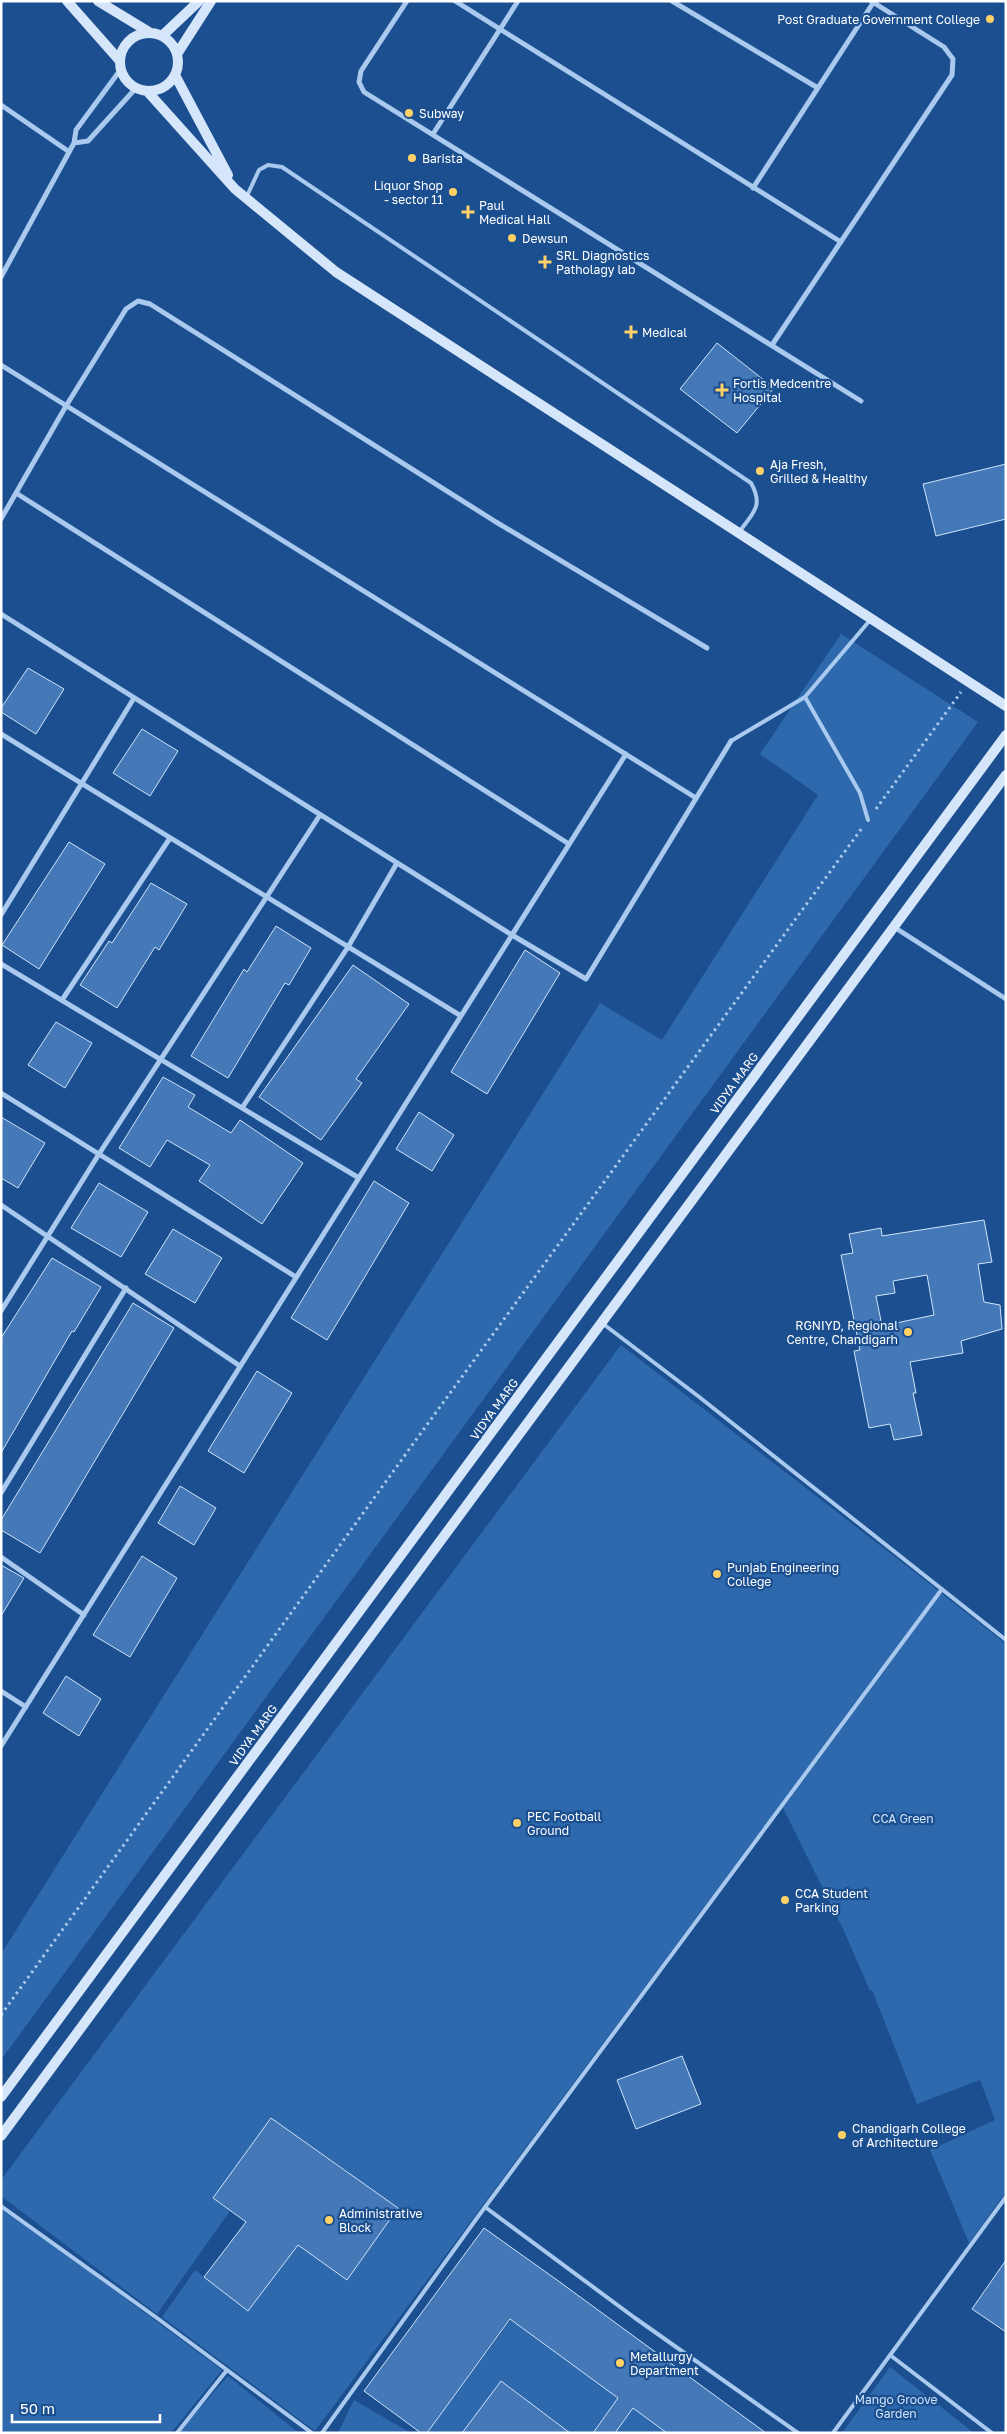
<svg xmlns="http://www.w3.org/2000/svg" width="1007" height="2434" font-family="'Golos Text',sans-serif">
<style>
.green{fill:#2e69ad}
.building{fill:#4478b7;stroke:#cfe3fa;fill-rule:evenodd}
.lines{fill:none;stroke-linecap:round;stroke-linejoin:round}
.path{stroke:#a9c9ee;stroke-width:3;stroke-dasharray:2.5 4;stroke-linecap:butt}
.lane{stroke:#a9c9ee;stroke-width:4}
.street{stroke:#a9c9ee;stroke-width:5}
.secondary{stroke:#d6e6fa;stroke-width:10}
.poi-dot{fill:#ffd166;stroke:#1b4f8f;stroke-width:2}
.labels{text-anchor:middle;dominant-baseline:central;stroke-width:4.5;stroke-linejoin:round;paint-order:stroke}
.poi-label{font-size:12px;fill:#fff;stroke:#1b4f8f;text-anchor:start}
.street-label{font-size:12px;fill:#fff;stroke:#1b4f8f}
.park-label{font-size:12px;fill:#cfe3fa;stroke:#1b4f8f}
</style>
<rect width="100%" height="100%" fill="#1b4f8f"/>
<path class="green" d="M841,634l137,88 -977,1338v-106l599,-951 62,37 156,-245 -58,-41z
M621,1345l318,246 -624,840 -153,-114 33,-47 53,41 50,-66 49,35 51,-72 -33,-23 -21,-3 6,-9 -79,-55 -58,80 17,13 -73,103 -156,-118v-16z
M941,1593l65,51v548l-37,51 -39,-93 65,-30 -15,-40 -63,24 -45,-114 -2,1 -26,-60 -61,-123z
M1,2206l221,164 -51,63h-170z
M511,2320l107,78 -25,35h-23l-69,-52 -39,52h-35z
M890,2367l84,66h-132z
M228,2376l71,57h-121z
M354,2400l57,33h-73z
M633,2408l33,24 -51,1z"/>
<path class="building" d="M717,343l57,45 -37,45 -57,-44z
M1006,464v55l-70,17 -13,-52z
M28,668l36,21 -28,45 -35,-22v-4z
M142,729l36,22 -28,45 -37,-23z
M69,842l36,22 -66,105 -37,-24z
M151,883l36,21 -28,46 -4,-3 -38,61 -37,-23 29,-44 3,2z
M276,926l35,22 -22,37 -4,-2 -57,95 -37,-22 53,-87 3,3z
M525,950l35,23 -73,121 -36,-22z
M353,965l56,39 -53,75 6,4 -41,57 -62,-43z
M56,1022l36,21 -27,45 -37,-23z
M163,1077l32,18 -7,12 43,26 9,-13 63,43 -41,61 -63,-43 11,-16 -43,-25 -17,27 -31,-19z
M419,1112l35,23 -22,36 -36,-22z
M1,1117l44,26 -27,45 -17,-10z
M374,1181l35,22 -82,137 -36,-22z
M99,1183l49,29 -27,45 -50,-29z
M984,1220l8,42 -14,2 6,38 16,3 2,24 -41,12 2,12 -53,9 6,31h-3l9,42 -28,5 -4,-16 -21,4 -15,-77 6,-1 -19,-95 12,-2 -4,-19 32,-6 1,8zM927,1275l7,40 -52,11 -6,-30 19,-3 -2,-12z
M173,1229l49,29 -27,45 -50,-29z
M52,1258l49,29 -27,45 -2,-1 -71,122v-115z
M133,1303l41,25 -134,225 -39,-23v-10z
M257,1371l35,22 -48,80 -36,-22z
M180,1486l36,22 -22,37 -36,-22z
M142,1556l35,22 -47,79 -37,-22z
M1,1565l23,13 -23,38z
M66,1676l35,23 -22,37 -36,-23z
M682,2056l19,48 -65,25 -19,-49z
M271,2118l127,90 -51,72 -49,-35 -50,66 -44,-34 42,-55 -33,-24z
M484,2228l73,52 209,153h-99l-34,-25 -18,25h-22l25,-35 -108,-79 -83,114h-6l-57,-42z
M1006,2260v72l-34,-23z
M501,2381l69,52h-108z"/>
<g class="lines">
<path class="path" d="M876,809l85,-117
M1,2015l412,-571 449,-616"/>
<path class="lane" d="M246,198l13,-28 9,-5 14,2 469,316c13,23 2,30 -12,49
M805,697l55,96 8,27
M731,741l74,-44 66,-78
M602,1323l96,73 308,244
M1,2206l156,112 155,115
M485,2207l150,111 163,115
M890,2355l102,78
M177,2433l50,-63
M322,2433l155,-215 465,-629
M833,2433l173,-236"/>
<path class="street" d="M407,1l-46,70 -2,11 5,10 497,309
M455,1l386,241
M672,1l146,87
M1,105l67,46
M433,134l85,-133
M74,143l14,-2 48,-53
M753,188l120,-185
M1,277l73,-134 2,-13 45,-61
M772,345l180,-270 1,-16 -9,-12 -73,-46
M1,365l695,433
M16,493l553,351
M1,519l65,-113 60,-97 12,-8 12,3 346,218 211,126
M1,614l511,321 74,44 145,-238
M1,734l460,282
M1,915l133,-217
M894,927l112,72
M1,964l358,214
M62,1000l108,-162
M1,1093l295,184
M242,1108l106,-161 49,-84
M1,1205l239,161
M1,1311l98,-157 221,-339
M1,1493l125,-205
M1,1557l83,58
M1,1691l25,16
M1,1746l625,-992"/>
<path class="secondary" d="M67,1l53,60
M98,1l51,31
M120 62a29 29 0 1 1 58 0a29 29 0 1 1-58 0Z
M162,36l37,-35
M177,54l34,-53
M175,75l53,100
M147,91l88,98 101,83 670,434
M1,2097l1005,-1362
M1,2136l1005,-1361"/>
</g>
<g class="poi-dot">
<circle cx="990" cy="19" r="5"/>
<circle cx="409" cy="113" r="5"/>
<circle cx="412" cy="158" r="5"/>
<circle cx="453" cy="192" r="5"/>
<path d="M465.5 204.5h5v5h5v5h-5v5h-5v-5h-5v-5h5z"/>
<circle cx="512" cy="238" r="5"/>
<path d="M542.5 254.5h5v5h5v5h-5v5h-5v-5h-5v-5h5z"/>
<path d="M628.5 324.5h5v5h5v5h-5v5h-5v-5h-5v-5h5z"/>
<path d="M719.5 382.5h5v5h5v5h-5v5h-5v-5h-5v-5h5z"/>
<circle cx="760" cy="471" r="5"/>
<circle cx="908" cy="1332" r="5"/>
<circle cx="717" cy="1574" r="5"/>
<circle cx="517" cy="1823" r="5"/>
<circle cx="785" cy="1900" r="5"/>
<circle cx="842" cy="2135" r="5"/>
<circle cx="329" cy="2220" r="5"/>
<circle cx="620" cy="2363" r="5"/>
</g>
<g class="labels">
<g class="poi-label">
<text x="980" y="19" text-anchor="end">Post Graduate Government College</text>
<text x="419" y="113">Subway</text>
<text x="422" y="158">Barista</text>
<text x="443" y="185" text-anchor="end">Liquor Shop<tspan x="443" dy="14">- sector 11</tspan></text>
<text x="479" y="205">Paul<tspan x="479" dy="14">Medical Hall</tspan></text>
<text x="522" y="238">Dewsun</text>
<text x="556" y="255">SRL Diagnostics<tspan x="556" dy="14">Patholagy lab</tspan></text>
<text x="642" y="332">Medical</text>
<text x="733" y="383">Fortis Medcentre<tspan x="733" dy="14">Hospital</tspan></text>
<text x="770" y="464">Aja Fresh,<tspan x="770" dy="14">Grilled &amp; Healthy</tspan></text>
<text x="898" y="1325" text-anchor="end">RGNIYD, Regional<tspan x="898" dy="14">Centre, Chandigarh</tspan></text>
<text x="727" y="1567">Punjab Engineering<tspan x="727" dy="14">College</tspan></text>
<text x="527" y="1816">PEC Football<tspan x="527" dy="14">Ground</tspan></text>
<text x="795" y="1893">CCA Student<tspan x="795" dy="14">Parking</tspan></text>
<text x="852" y="2128">Chandigarh College<tspan x="852" dy="14">of Architecture</tspan></text>
<text x="339" y="2213">Administrative<tspan x="339" dy="14">Block</tspan></text>
<text x="630" y="2356">Metallurgy<tspan x="630" dy="14">Department</tspan></text>
</g>
<g class="street-label">
<text transform="translate(734 1083) rotate(-54)">VIDYA MARG</text>
<text transform="translate(494 1409) rotate(-54)">VIDYA MARG</text>
<text transform="translate(253 1735) rotate(-54)">VIDYA MARG</text>
</g>
<g class="park-label">
<text x="903" y="1818">CCA Green</text>
<text x="896" y="2399">Mango Groove<tspan x="896" dy="14">Garden</tspan></text>
</g>
</g>
<rect width="1007" height="2434" fill="none" stroke="#ffffff" stroke-width="5"/>
<path d="M12 2414v8h148v-8" fill="none" stroke="#ffffff" stroke-width="2.5"/>
<text x="20" y="2414" font-size="15" fill="#ffffff" stroke="#1b4f8f" stroke-width="4" paint-order="stroke">50 m</text>
</svg>
